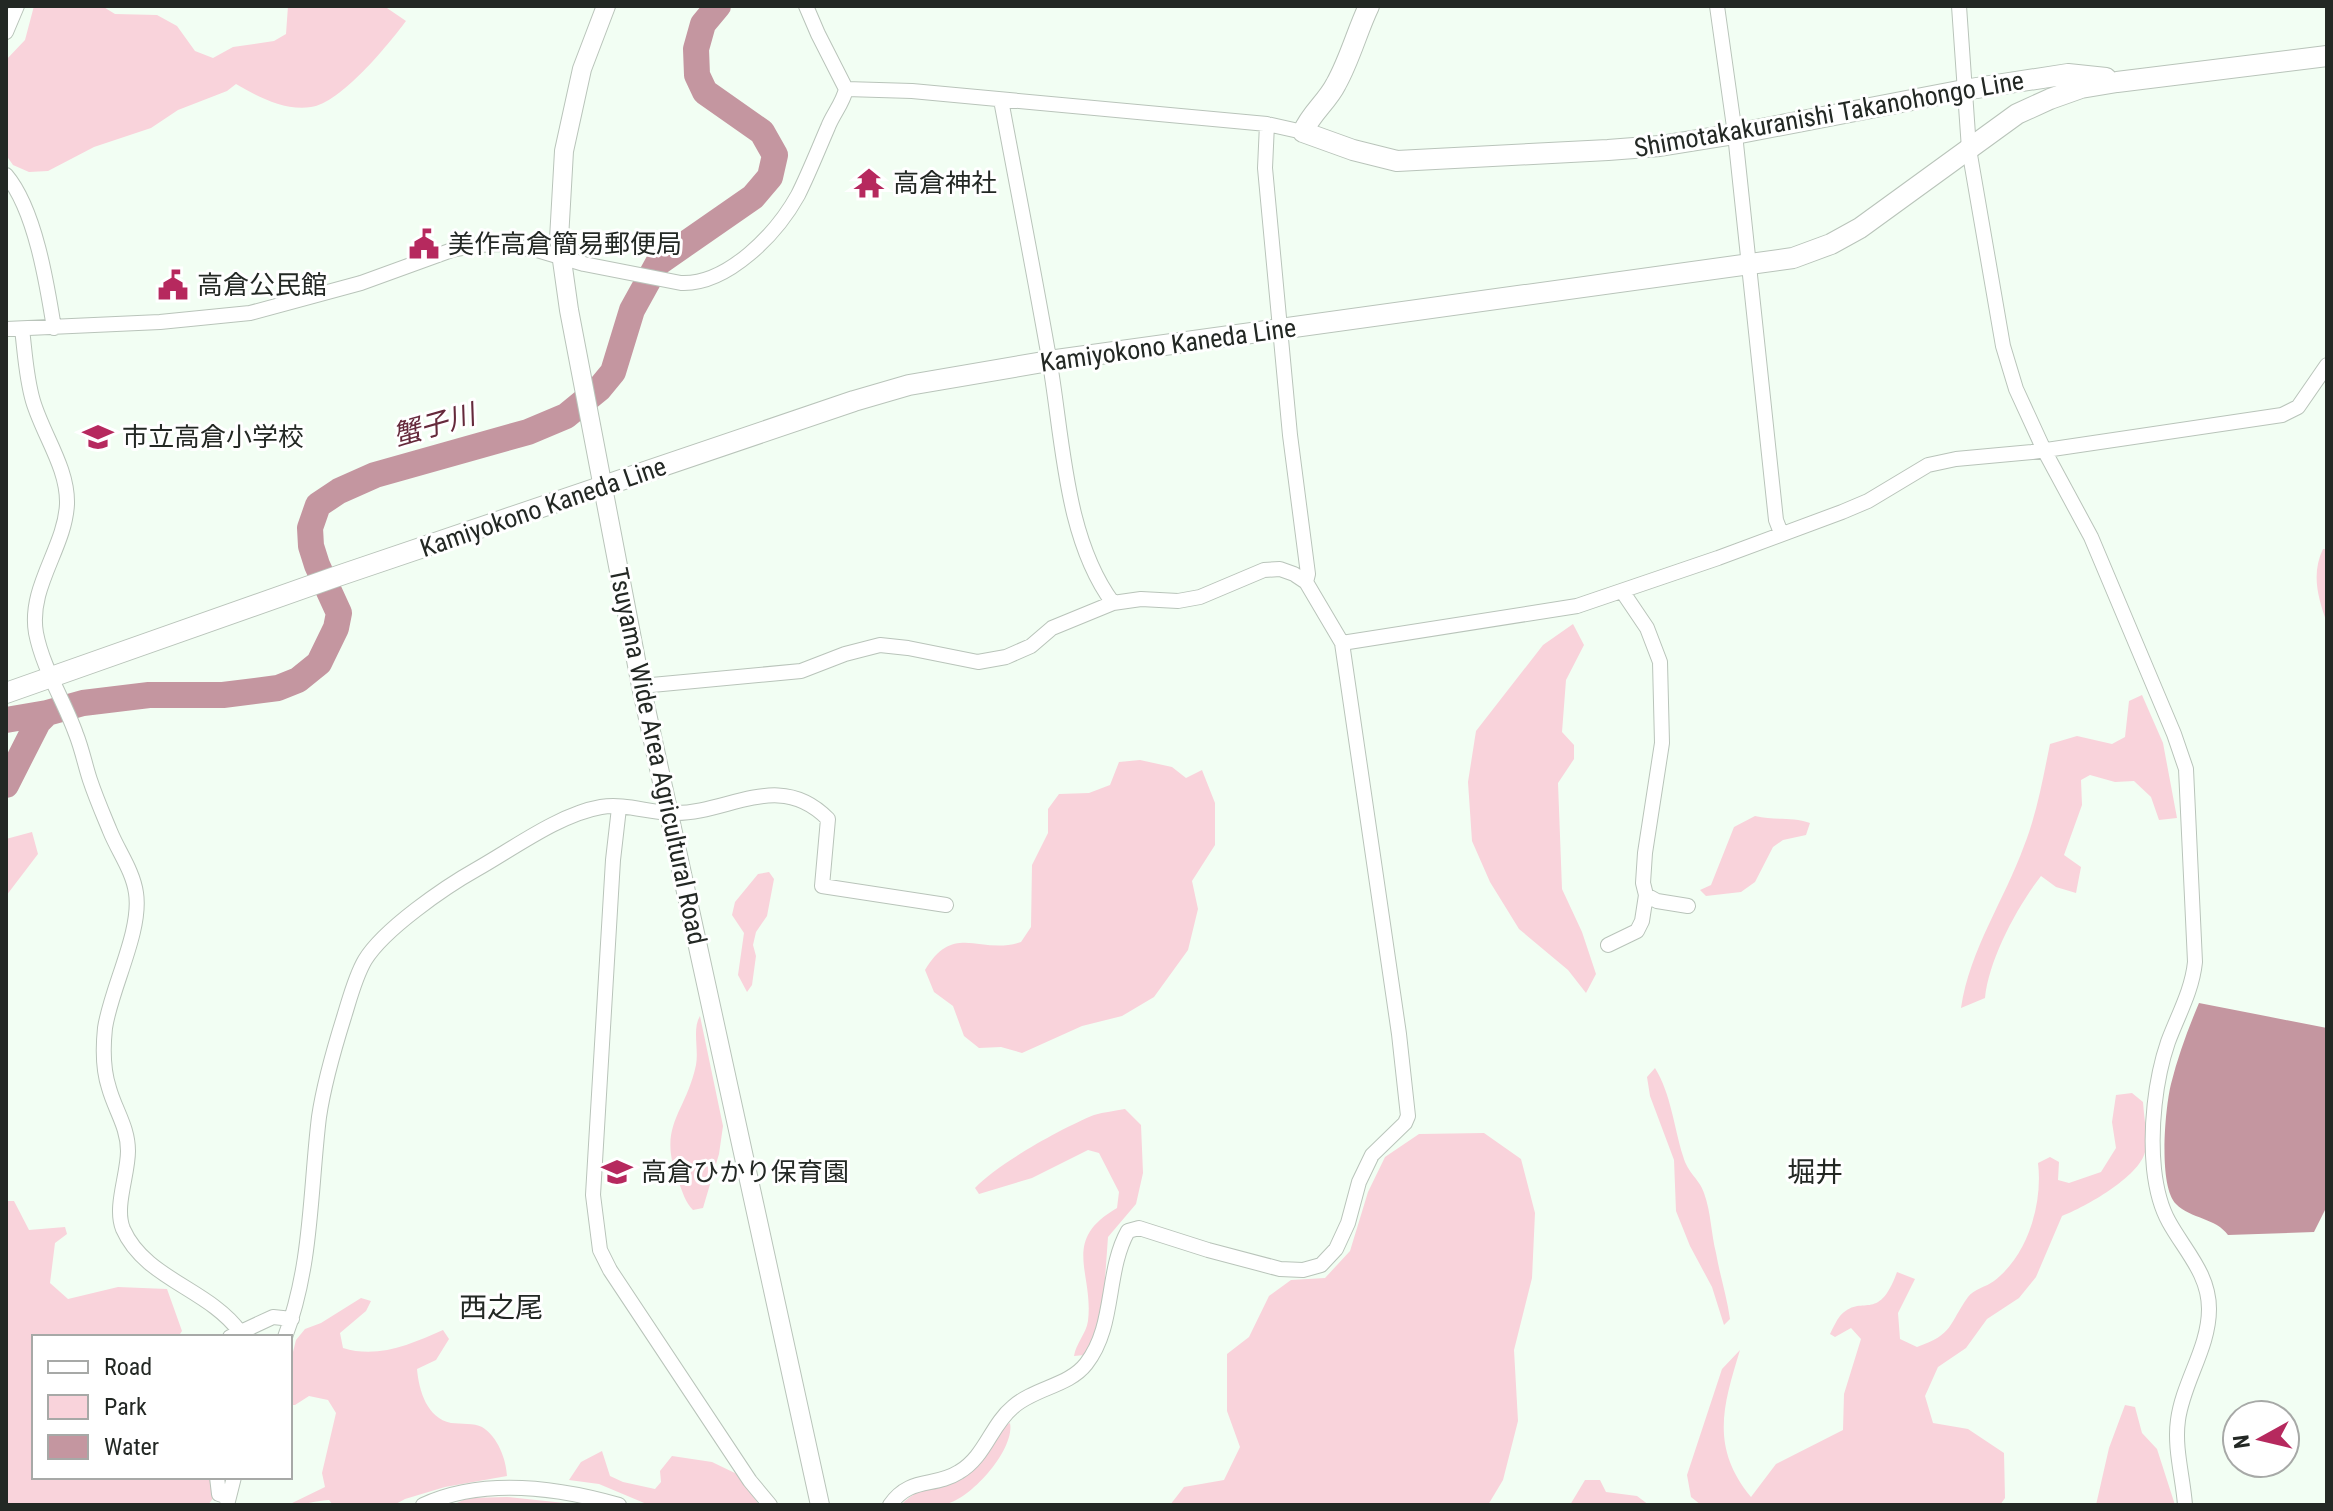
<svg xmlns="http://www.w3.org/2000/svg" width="2333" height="1511" font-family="'Roboto Condensed','Noto Sans JP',sans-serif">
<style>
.green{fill:#f9d3db}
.water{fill:#c496a0}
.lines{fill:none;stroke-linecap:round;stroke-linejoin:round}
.river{stroke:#c496a0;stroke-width:26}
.minor-casing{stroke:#b9c4ba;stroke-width:16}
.tertiary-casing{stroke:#b9c4ba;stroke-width:20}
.secondary-casing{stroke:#b9c4ba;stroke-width:22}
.minor{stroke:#fff;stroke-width:14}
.tertiary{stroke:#fff;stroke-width:18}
.secondary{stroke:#fff;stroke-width:20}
.labels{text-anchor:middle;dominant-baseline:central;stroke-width:6;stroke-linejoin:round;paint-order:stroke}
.street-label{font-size:26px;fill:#232824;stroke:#fff}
.poi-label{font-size:26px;fill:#232824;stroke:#fff;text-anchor:start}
.water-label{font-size:28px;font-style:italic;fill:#65293b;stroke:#fff}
.neighbourhood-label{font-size:28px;fill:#232824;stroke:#fff}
</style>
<rect width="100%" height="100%" fill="#f2fef3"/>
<path class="green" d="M34,6h68l13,8 42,1 20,11 18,25 18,7 20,-11 41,-6 12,-7 2,-28h96l22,15c-18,24 -65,82 -95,86 -26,4 -53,-10 -75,-23l-9,7 -49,19 -27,18 -57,19 -46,24 -19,1 -16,-7 -7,-10v-95l19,-20z
M2323,549h4v74c-9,-25 -16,-49 -4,-74z
M1573,624l11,21 -18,35 -4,52 12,13v14l-16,24 4,106 20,43 14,42 -10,19 -18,-23 -49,-41 -29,-47 -18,-41 -4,-59 8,-51 67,-86z
M2142,695l21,48 14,75 -18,2 -8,-23 -17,-16 -19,1 -25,-7 -9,5 1,25 -18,50 17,12 -5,26 -20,-6 -15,-11c-24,31 -52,83 -56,122l-24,10c9,-59 43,-107 63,-162 13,-33 19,-68 26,-102l27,-8 35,8 13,-7 4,-36z
M1140,760l32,7 14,11 16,-8 13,33v42l-23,36 6,28 -10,41 -34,47 -32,19 -40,10 -60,27 -21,-6 -22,1 -15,-12 -11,-30 -19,-14 -9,-22c29,-49 56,-14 96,-28l10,-15 1,-62 16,-32v-24l11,-15 30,-1 21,-8 9,-23z
M1755,816c19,5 37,0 55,7l-4,12 -23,5 -10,7 -18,35 -14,10 -35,4 -6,-6 11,-5 23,-58z
M32,832l6,22 -32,42v-57z
M769,872l5,7 -7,37 -11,16 -3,13 3,11 -4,29 -5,7 -9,-17 6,-42 -12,-18 3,-13 23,-28z
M700,1016l23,110 -4,28 -16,54 -10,2c-8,-8 -10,-17 -14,-27 -23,-58 6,-67 17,-118 3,-16 -4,-36 4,-49z
M1655,1068c16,26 19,59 28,88 5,18 16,22 21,37 7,19 7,40 12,60 4,23 11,44 14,66l-6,6 -12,-38 -22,-41 -14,-35 -2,-51 -24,-64 -3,-19z
M2132,1093l11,9c1,16 5,35 2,50 -6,25 -60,55 -83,64l-26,61 -17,21 -32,21 -21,29 -28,19 -13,29 8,27 35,6 36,24 1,45 -5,7h-299l-10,-8 -4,-22 35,-106 18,-19c-17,56 -30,97 11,147l25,-33 67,-34 1,-36 17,-55 -10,-11 -16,9 -5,-3c3,-6 6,-13 10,-18 22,-24 38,9 57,-44l18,7 -17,34 2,26 17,8c37,-13 31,-22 51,-50 6,-8 18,-10 26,-16 34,-26 49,-78 44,-118l12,-6 9,5 -1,18 11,3 32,-11 15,-24 -4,-26 4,-27z
M1125,1109l16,16 2,48 -7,31 -28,33 -5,70 -9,34 -9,14 -11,1c2,-13 12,-22 14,-35 6,-49 -28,-80 29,-113l2,-16 -20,-39 -11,-3 -56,28 -53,16 -4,-6c22,-24 87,-60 119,-73 10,-3 21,-4 31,-6z
M1484,1133l37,26 14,54 -3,65 -18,72 4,71 -15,59 -15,25h-318l14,-18 40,-7 16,-33 -13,-36v-57l22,-17 20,-41 22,-16 34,-2 25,-27 18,-59 17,-35 34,-23z
M6,1201h8l15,29 36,-3 2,7 -12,9 -5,40 18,16 50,-12 49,2 15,42 -4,6h-144v140h177l3,20 -6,8h-202z
M361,1298l10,3 -5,10 -26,22 3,15c35,11 68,-4 100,-18l6,9 -13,21 -19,9c2,22 10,49 34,54 10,1 23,0 31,4 16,10 24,32 25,49l-62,11 -40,12 -11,6h-61l-4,-5c-15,1 -26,5 -41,5l37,-18 -3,-14 14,-60 -8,-13 -19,-4 -14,9h-5v-41l6,-24 9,-11 16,-6z
M2125,1405l10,2 7,26 15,16 18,56h-79l13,-57z
M1010,1423c5,26 -38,75 -64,81 -13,4 -30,1 -45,1 22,-23 40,-16 64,-29 22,-12 24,-44 45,-53z
M602,1451l8,25 13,6 32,7 6,-7 -1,-11 12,-15 40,6 27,13 20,30h-110l-50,-21 -30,-4 12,-18z
M1585,1480h15l6,12 31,4 12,9h-79z
M507,1497l76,8h-130l14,-7z"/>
<path class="water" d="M2199,1003l128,25v178l-13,26 -86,3c-12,-17 -37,-16 -52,-31 -18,-18 -11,-96 -5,-120 7,-28 17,-55 28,-81z"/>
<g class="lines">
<path class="river" d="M6,720l41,-7
M6,785l32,-63 9,-9 36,-10 66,-8h74l55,-7 20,-8 21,-17 17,-35 3,-15 -22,-48 -6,-19 -1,-18 8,-23 21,-14 36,-16 153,-43 38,-16 33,-27 14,-17 19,-62 26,-47 95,-66 17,-20 5,-22 -13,-23 -57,-40 -8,-17 -1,-26 7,-25 15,-18"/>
<g class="minor-casing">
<path id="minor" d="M1717,6l18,128 41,386 5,13
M1959,6l10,143 34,197 13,43 28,61 47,87 83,197 12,35 9,193c-3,29 -17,53 -27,80 -13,38 -18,87 -14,127 2,18 6,37 15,53 16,29 40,52 40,87 0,39 -26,73 -31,111 -4,28 5,57 7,85
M6,32l11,-26
M846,89l66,2 355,33 36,8
M1001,100c16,86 33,172 48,258 14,78 15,179 64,245
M1267,124l-2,44 25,267 18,139 -2,8
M6,175c29,34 41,109 48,153
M6,329l154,-7 90,-9 111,-30 91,-33 26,-5 23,-1 36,6 47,14 97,19c47,2 96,-50 117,-88 11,-22 20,-45 30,-68 5,-13 15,-24 18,-38l-28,-55 -12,-28
M22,329c3,24 4,48 11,72 10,34 35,67 34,103 -2,44 -39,83 -31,129 7,36 28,67 40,101 6,15 9,31 14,46 6,18 13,34 20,51 8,20 23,40 26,62 6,38 -25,95 -31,135 -2,19 -2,42 4,60 6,22 19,39 19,63 0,24 -14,56 -5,78 22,50 86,60 117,103
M1342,643l235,-37 141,-48 124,-46 26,-11 60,-36 28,-6 76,-7 250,-37 16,-8 29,-42
M641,686l160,-15 44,-17 35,-9 28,3 70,14 28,-5 25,-11 21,-18 61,-25 28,-4 37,2 22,-4 64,-27 16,-1 14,5 12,8 36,61 57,391 9,82 -3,7 -33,32 -13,27 -11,41 -12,26 -15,16 -18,5 -23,-1 -72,-19 -69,-22 -11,3c-23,41 -12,95 -42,133 -17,22 -52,24 -73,43 -22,18 -28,50 -54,65 -25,16 -49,4 -69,33
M619,808l-6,52 -20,335 7,55 10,20 140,211 20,24
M1646,895l11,6 31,5
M1608,945l29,-14 5,-10 4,-26 -3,-12 2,-30 17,-110 -2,-81 -13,-34 -25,-37
M230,1337l43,-20 19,2
M285,1337c27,-71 25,-146 34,-220 5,-34 15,-68 25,-100 6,-19 11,-40 21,-57 19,-31 80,-73 112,-91 37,-21 83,-55 124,-62 24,-4 49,6 73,6 54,1 105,-44 154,6l-6,67 124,19
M217,1477l2,17 9,3
M227,1505l7,-28
M423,1505c61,-28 133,-18 196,0"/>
</g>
<g class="tertiary-casing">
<path id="tertiary" d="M606,6l-24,63 -18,82 -5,88 10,71 72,376 179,819"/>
</g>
<g class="secondary-casing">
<path id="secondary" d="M1369,6c-12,25 -19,53 -33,78 -9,18 -25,29 -33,48l50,18 44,11 211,-11 52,-4 75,-12 229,-44 104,-16 38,4
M6,693l329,-116 519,-176 55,-16 140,-24 744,-103 38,-14 29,-16 157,-114 33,-15 31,-11 36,-6 210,-26"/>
</g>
<use href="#minor" class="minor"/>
<use href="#tertiary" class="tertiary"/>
<use href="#secondary" class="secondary"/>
</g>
<defs>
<g id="temple-bare" transform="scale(2.4)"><path d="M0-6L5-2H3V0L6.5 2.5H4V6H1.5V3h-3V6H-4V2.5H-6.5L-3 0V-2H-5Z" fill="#b6295e" stroke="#fff" stroke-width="2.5" paint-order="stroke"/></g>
<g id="civic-bare" transform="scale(2.4)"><path d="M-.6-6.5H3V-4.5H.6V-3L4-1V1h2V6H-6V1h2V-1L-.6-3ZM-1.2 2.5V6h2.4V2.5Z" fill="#b6295e" stroke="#fff" stroke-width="2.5" paint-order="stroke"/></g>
<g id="school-bare" transform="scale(2.4)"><path d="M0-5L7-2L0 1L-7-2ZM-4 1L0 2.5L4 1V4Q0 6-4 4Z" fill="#b6295e" stroke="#fff" stroke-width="2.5" paint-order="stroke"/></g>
</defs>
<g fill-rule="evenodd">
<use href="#temple-bare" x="869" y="183"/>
<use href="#civic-bare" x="424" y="244"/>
<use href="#civic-bare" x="173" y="285"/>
<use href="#school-bare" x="98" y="437"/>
<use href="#school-bare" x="617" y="1172"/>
</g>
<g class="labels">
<g class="street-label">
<text transform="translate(1829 114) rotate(-10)">Shimotakakuranishi Takanohongo Line</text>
<text transform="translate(1168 345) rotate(-8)">Kamiyokono Kaneda Line</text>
<text transform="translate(543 507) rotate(-19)">Kamiyokono Kaneda Line</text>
<text transform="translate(658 756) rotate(78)">Tsuyama Wide Area Agricultural Road</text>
</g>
<g class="poi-label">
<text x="893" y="183">高倉神社</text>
<text x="448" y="244">美作高倉簡易郵便局</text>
<text x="197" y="285">高倉公民館</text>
<text x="122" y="437">市立高倉小学校</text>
<text x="641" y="1172">高倉ひかり保育園</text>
</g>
<g class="water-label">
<text transform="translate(434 425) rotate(-16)">蟹子川</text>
</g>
<g class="neighbourhood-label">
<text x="1815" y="1172">堀井</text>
<text x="501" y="1307">西之尾</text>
</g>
</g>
<rect width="2333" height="1511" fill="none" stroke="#232824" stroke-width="16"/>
<rect x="32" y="1335" width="260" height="144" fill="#ffffff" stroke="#a7a9a7" stroke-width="2"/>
<rect x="48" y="1361" width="40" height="12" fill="#ffffff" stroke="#a7a9a7" stroke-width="2"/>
<text x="104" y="1375" font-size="24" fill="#232824">Road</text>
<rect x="48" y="1395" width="40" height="24" fill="#f9d3db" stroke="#a7a9a7" stroke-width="2"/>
<text x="104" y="1415" font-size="24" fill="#232824">Park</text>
<rect x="48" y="1435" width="40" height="24" fill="#c496a0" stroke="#a7a9a7" stroke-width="2"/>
<text x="104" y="1455" font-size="24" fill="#232824">Water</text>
<g transform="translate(2261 1439) rotate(262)"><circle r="38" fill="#ffffff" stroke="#a7a9a7" stroke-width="2"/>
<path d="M0-6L14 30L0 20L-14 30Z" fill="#b6295e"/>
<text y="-12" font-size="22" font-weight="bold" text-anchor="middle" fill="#232824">N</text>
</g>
</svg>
